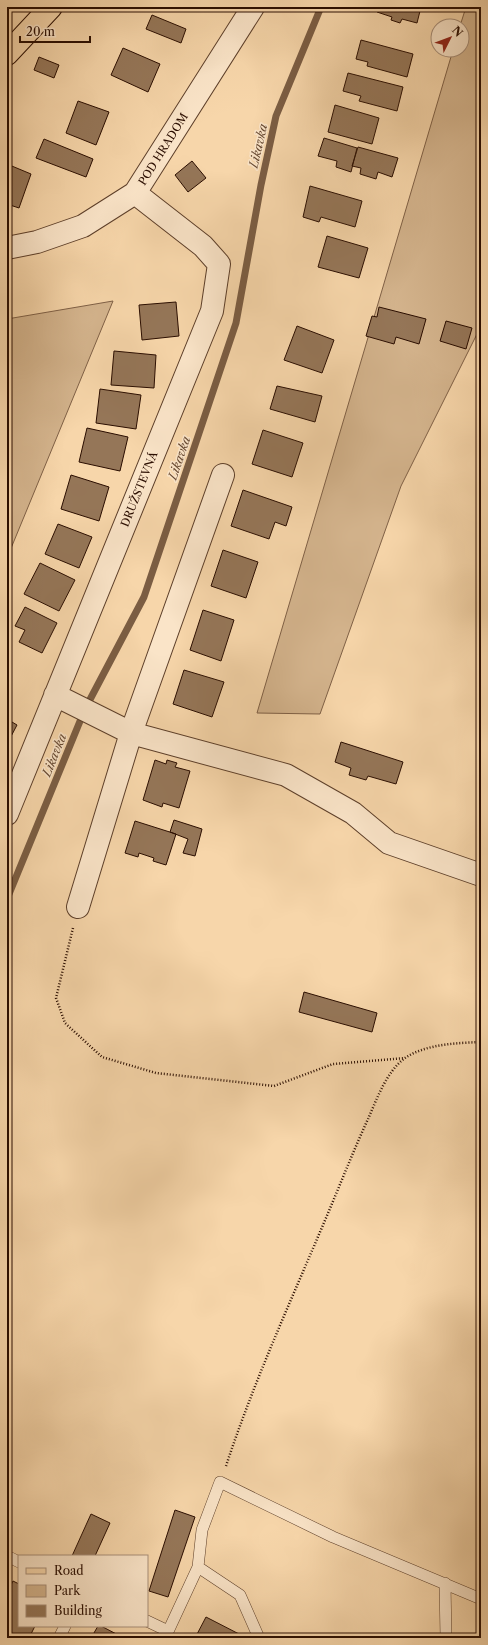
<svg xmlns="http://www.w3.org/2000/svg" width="488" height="1645" font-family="'Libre Caslon Text',serif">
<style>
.green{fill:#d4b48d;stroke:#7f6046}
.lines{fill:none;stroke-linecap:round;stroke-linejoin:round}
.stream{stroke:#7b5d43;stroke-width:7}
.building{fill:#957658;stroke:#2a0d00}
.service-casing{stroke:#5d3f2a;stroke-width:12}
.minor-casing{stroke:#5d3f2a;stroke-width:24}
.primary-casing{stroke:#2a0d00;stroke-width:24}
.path{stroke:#2a0d00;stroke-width:2.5;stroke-dasharray:1 2;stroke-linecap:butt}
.service{stroke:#fae4c8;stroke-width:11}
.minor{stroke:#fae4c8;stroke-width:22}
.primary{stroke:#f7d6aa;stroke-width:22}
.labels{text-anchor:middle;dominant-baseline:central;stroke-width:3;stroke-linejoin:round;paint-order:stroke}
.street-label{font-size:11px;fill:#2a0d00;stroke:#fae4c8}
.water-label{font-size:12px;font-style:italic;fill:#674932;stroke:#fae4c8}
</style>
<rect width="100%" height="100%" fill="#f7d6aa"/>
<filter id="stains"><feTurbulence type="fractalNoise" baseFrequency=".005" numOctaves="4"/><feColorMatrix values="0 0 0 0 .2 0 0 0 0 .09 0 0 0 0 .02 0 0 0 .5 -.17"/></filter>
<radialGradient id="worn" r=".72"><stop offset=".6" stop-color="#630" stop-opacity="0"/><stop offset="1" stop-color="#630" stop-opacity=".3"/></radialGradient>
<path class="green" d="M466,7h15v319l-80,160 -81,228 -63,-1 196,-663h9v-24h-2z
M113,301l-106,257v-239z"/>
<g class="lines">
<path class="stream" d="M7,899l78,-190 59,-112 92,-274 25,-138 15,-69 45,-109"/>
</g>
<path class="building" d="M378,7h43l-4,16 -15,-4 -2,4 -9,-3 1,-3 -15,-5z
M152,15l34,14 -5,14 -35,-14z
M361,40l52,14 -6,23 -40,-11 1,-4 -12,-3z
M123,48l37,16 -12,28 -37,-17z
M39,57l20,8 -5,13 -20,-8z
M348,73l55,14 -6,24 -38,-10 2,-5 -18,-5z
M78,101l31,11 -13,33 -30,-12z
M335,105l44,13 -7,26 -44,-12z
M324,138l33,10 -6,24 -15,-5 1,-6 -19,-5z
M44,139l49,20 -7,18 -50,-19z
M358,147l40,11 -6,19 -14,-5 -2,7 -16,-5 1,-6 -9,-2z
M192,161l14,17 -18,14 -13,-17z
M7,164l24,10 -12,34 -12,-4z
M310,186l52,15 -7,26 -34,-10 -2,5 -16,-5z
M327,236l41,12 -9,30 -41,-11z
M176,302l3,34 -37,4 -3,-35z
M379,307l47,12 -7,25 -23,-7 -2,7 -28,-8 6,-20 5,1z
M446,321l26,7 -6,21 -26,-8z
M297,326l37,14 -12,33 -38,-13z
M114,351l42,4 -2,33 -43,-3z
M277,386l45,10 -7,26 -45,-13z
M100,389l41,6 -5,34 -40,-6z
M87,428l41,9 -8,34 -41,-9z
M263,430l40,13 -11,34 -40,-13z
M71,475l38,12 -10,34 -38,-12z
M243,490l49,17 -6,19 -11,-4 -6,17 -38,-13z
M58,524l34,13 -13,31 -34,-14z
M223,550l35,12 -12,36 -35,-12z
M40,563l35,17 -16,31 -35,-17z
M25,607l32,16 -15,30 -23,-11 6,-12 -10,-4z
M203,610l31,10 -13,41 -31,-11z
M184,670l40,12 -12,35 -39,-13z
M7,719l10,6 -10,19z
M341,742l62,20 -7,22 -28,-8 -2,4 -17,-5 2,-7 -16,-6z
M155,760l11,4 1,-4 10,3 -2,4 15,4 -11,37 -16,-5 -1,4 -19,-7z
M174,820l28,9 -7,27 -12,-3 5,-14 -18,-7z
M135,821l41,13 -10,31 -13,-4 1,-3 -15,-5 -1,4 -13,-4z
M304,992l73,21 -5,19 -73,-20z
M175,1510l20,7 -27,80 -19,-6z
M91,1514l19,9 -15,33h-23z
M13,1581l6,3v42h16l-6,12h-22v-45z
M206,1617l35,18 -1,3h-45z
M98,1626h3l23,12h-33z"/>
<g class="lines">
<g class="service-casing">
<path id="service" d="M7,1556l12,6
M445,1583l1,55
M147,1621l21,10
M59,1638l6,-12
M165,1638l33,-71
M259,1638l-19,-43 -42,-28 4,-37 18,-48 113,55 148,62"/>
</g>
<g class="minor-casing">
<path id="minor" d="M7,248l30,-6 46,-16 52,-33 118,-186
M55,695l76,38 92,-258
M7,814l205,-503 7,-47 -16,-18 -68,-53
M78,907l53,-174 155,42 67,38 36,30 92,32"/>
</g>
<g class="primary-casing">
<path id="primary" d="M7,54l44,-47"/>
</g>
<path class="path" d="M73,928l-17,70 9,25 37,34 54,16 118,13 59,-22 72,-6
M226,1466c27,-82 63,-161 97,-241 15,-35 29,-71 45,-106 9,-20 18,-47 37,-61 21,-14 52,-15 76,-16"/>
<use href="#service" class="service"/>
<use href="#minor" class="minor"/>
<use href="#primary" class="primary"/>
</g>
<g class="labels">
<g class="street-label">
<text transform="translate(163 149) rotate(-58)">POD HRADOM</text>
<text transform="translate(139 489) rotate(-68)">DRUŽSTEVNÁ</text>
</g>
<g class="water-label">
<text transform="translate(258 146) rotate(-77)">Likavka</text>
<text transform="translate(179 458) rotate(-71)">Likavka</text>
<text transform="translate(54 755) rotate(-68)">Likavka</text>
</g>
</g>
<rect width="488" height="1645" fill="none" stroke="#f7d6aa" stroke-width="24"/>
<rect x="8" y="8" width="472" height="1629" fill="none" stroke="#2a0d00" stroke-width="2"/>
<rect x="12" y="12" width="464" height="1621" fill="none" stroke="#2a0d00"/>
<rect x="18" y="1555" width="130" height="72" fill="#fae4c8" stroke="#a78e78"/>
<rect x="26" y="1568" width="20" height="6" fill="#f7d6aa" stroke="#a78e78"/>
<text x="54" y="1575" font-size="12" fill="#2a0d00">Road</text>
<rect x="26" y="1585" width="20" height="12" fill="#d4b48d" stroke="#a78e78"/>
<text x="54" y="1595" font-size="12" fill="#2a0d00">Park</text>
<rect x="26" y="1605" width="20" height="12" fill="#957658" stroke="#a78e78"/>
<text x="54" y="1615" font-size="12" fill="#2a0d00">Building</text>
<g transform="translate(450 38) rotate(48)"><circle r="19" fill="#fae4c8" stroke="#a78e78"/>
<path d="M0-3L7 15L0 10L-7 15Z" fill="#8f2418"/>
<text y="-6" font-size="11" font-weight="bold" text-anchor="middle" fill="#2a0d00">N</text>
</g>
<path d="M20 36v6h70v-6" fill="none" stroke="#2a0d00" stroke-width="2"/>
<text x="26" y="36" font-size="12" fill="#2a0d00" stroke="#fae4c8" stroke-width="3" paint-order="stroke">20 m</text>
<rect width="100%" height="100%" filter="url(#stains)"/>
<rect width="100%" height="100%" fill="url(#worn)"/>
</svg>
